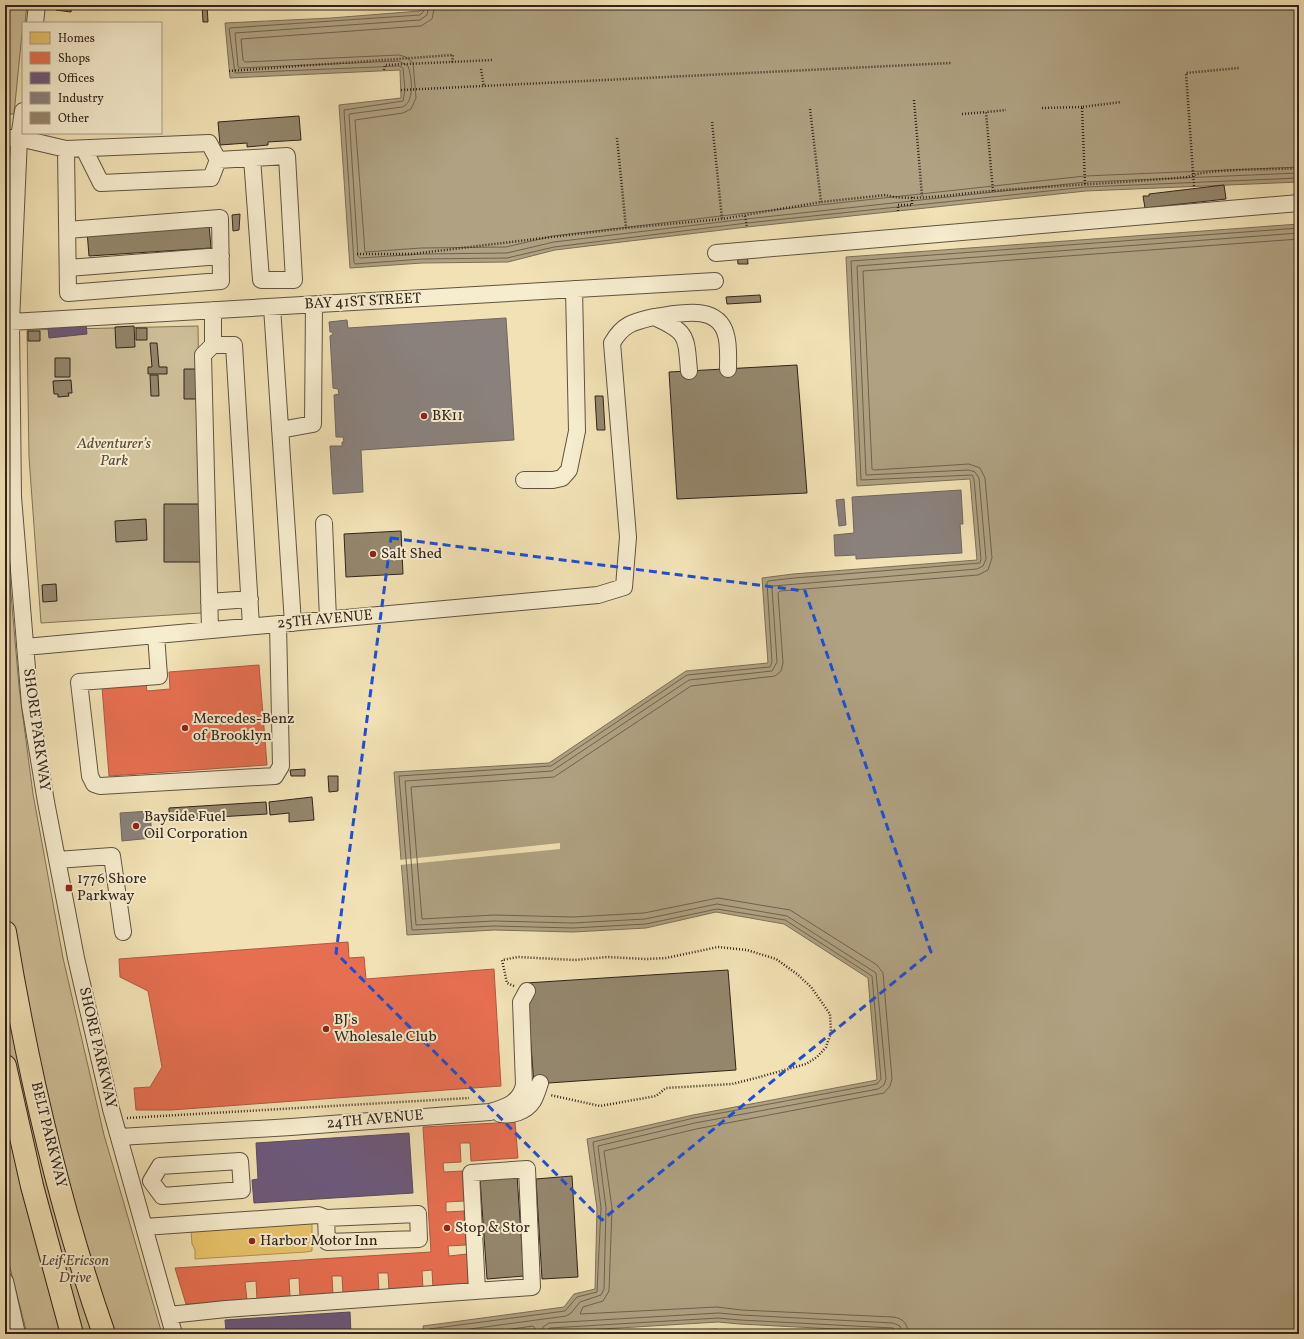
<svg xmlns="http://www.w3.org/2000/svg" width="1304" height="1339" font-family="Vollkorn,serif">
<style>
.green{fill:#d0c19a;stroke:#80725c}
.water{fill:#afa181;stroke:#7c6f59}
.pier{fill:#f1e1b4}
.homes{fill:#e9c46a;stroke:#b29453}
.shops{fill:#e76f51;stroke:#b05841}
.offices{fill:#6d597a;stroke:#5b495e}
.industry{fill:#8a817c;stroke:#6f6560}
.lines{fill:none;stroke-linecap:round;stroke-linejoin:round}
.shore{stroke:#70624f;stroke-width:1}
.building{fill:#94866c;stroke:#30241d}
.minor-casing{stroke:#605343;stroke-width:18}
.highway-casing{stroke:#30241d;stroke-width:24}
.path{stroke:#30241d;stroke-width:2.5;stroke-dasharray:1 2;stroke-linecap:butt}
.minor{stroke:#f6ecce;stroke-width:16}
.highway{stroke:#f1e1b4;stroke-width:22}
.marked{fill:none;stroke:#1d4ed8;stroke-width:3;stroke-dasharray:8 5;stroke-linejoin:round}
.poi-dot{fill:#8f2418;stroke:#f6ecce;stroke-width:1.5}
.labels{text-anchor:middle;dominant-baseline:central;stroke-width:4;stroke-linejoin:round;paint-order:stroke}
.street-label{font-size:15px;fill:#30241d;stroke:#f6ecce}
.poi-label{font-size:15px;fill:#30241d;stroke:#f6ecce;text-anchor:start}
.park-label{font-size:15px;font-style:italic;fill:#584b3c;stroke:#f6ecce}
</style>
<rect width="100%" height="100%" fill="#f1e1b4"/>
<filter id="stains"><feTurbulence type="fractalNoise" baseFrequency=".005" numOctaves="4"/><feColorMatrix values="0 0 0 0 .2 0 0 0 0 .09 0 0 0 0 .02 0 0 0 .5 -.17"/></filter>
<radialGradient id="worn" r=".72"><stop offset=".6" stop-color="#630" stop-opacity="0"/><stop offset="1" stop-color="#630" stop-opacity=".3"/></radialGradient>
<path class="green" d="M5,5h22l-2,18h-2l-9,91h-9z
M198,326l4,287 -161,10 -12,-166 -2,-127z
M5,524l14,163 14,107 30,164 41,177 58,199h-135l-22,-86z"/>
<path class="water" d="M420,5h879v177l-213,9 -339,36 -192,23 -47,12 -86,1 -72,5 -11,-163 62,-7 -1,-28 -170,8 -5,-55 106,-5 89,-7z
M1299,224v1110h-406v-2l-153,-8 -22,-2 -199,12h-95l-1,-8 141,-19 10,-13 21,-5 2,-81 -10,-69 106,-24 184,-35 -9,-102 -84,-54 -68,-12 -70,16 -73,4 -79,-2 -87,5 -13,-163 155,-9 137,-92 82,-8 -6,-85 31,-4 184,-14 -7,-81 -113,7 -11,-229z"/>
<path class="pier" d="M560,843v6l-160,16 -1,-5z"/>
<path class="homes" d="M312,1223v28l-6,1 -111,7v-9l-3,-6 -1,-13z"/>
<path class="shops" d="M259,665l8,100 -158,11 -7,-89 44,-3 1,7 23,-2 -1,-17z
M348,942l1,16 15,-1 2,22 128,-10 7,117 -330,24h-35l-2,-22 16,-1 12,-20 -14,-76 -28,-14 -1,-18z
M515,1122l3,36 -47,3 -1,-18h-10l1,19 -18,1 1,9 18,-1 2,30 -18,1v10l18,-1 2,34 -18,1 1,10 18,-2 2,32 -36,2 -1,-18 -10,1 1,18 -34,2 -1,-18h-10l1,19 -36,2 -1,-18h-10l1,19 -33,2 -1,-19 -10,1 1,18 -33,2 -1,-18 -11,1 2,18 -61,4 -11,-36 256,-16 -8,-125z
M717,1329v5h-75z"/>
<path class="offices" d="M86,324l1,10 -38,4 -1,-10z
M409,1133l4,60 -159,10 -2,-23 6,-1 -2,-36z
M350,1312l1,22h-149l24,-2 -1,-12z"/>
<path class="industry" d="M506,318l8,122 -153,10 2,42 -30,2 -3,-48h12v-4h2l-1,-5h-7l-2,-42 5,-1 -1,-5 -5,-1 -3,-52 3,-2 -1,-2h-2l-1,-10 18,-2 1,8z
M961,490l2,34h-3l2,29 -106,6v-4l-21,1 -1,-21 20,-2 -2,-36z
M844,499l2,26 -7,1 -3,-26z
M150,811l2,27 -30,3 -2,-28z"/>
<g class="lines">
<path class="shore" d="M424,5l-1,7 -3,3 -191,13 6,45 164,-7 4,2 2,22 -2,11 -59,9 10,152 1,2 67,-5 85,-1 47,-11 193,-24 339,-36 213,-9
M429,5l-2,10 -7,5 -185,13 3,33 1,2 160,-7 9,5c4,11 7,37 -6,41l-53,7 9,142 2,2 61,-4 86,-1 47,-11 192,-23 340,-37 213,-9
M435,5l-3,14 -11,7 -180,13 2,21 2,2 154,-7 7,2 7,6 3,35 -5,11 -8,4 -48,7 10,132 56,-4 85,-1 47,-11 193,-23 339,-37 214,-9
M428,1334l1,-5 136,-18 12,-14 20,-5 4,-84 -8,-66 101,-24 183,-34 4,-5 -9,-103 -87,-56 -68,-11 -71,15 -73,4 -79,-2 -82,4 -13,-154 152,-10 136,-91 83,-8 2,-5 -5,-79 1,-2 26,-3 186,-15 1,-4 -7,-80 -2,-4 -111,5 -10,-219 448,-33
M433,1334l133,-18 5,-3 9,-11 21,-7 3,-6 2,-81 -8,-62 97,-23 183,-34 6,-4 2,-6 -10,-106 -89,-57 -70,-12 -72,15 -72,4 -79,-2 -78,4 -11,-144 147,-10 137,-91 83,-9 5,-9 -5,-74 1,-2 204,-17 6,-3 3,-7 -7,-81 -4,-6 -6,-2 -103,5 -9,-209 442,-33
M476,1334l57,-8 2,2v6
M541,1334l2,-7 6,-4 169,-10 23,2 152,8 7,3 2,8
M546,1334l1,-4 3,-2 168,-10 22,2 153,8 3,2 1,4
M908,1334c0,-10 -5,-16 -15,-17l-152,-7 -24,-3 -137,7 3,-7 20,-6 6,-10 3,-83 -8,-57 92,-22 188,-36 6,-7 2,-7 -9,-106 -6,-8 -87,-55 -72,-12 -74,15 -71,4 -79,-2 -72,4 -11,-132 143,-10 137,-91 84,-10 6,-5 2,-8 -5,-70 2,-2 198,-16 10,-5 4,-12 -7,-80 -5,-10 -11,-4 -95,6 -2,-1 -9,-198 436,-32"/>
</g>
<path class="building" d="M57,5h15l-1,7 -15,-2z
M202,5h5l1,17h-5z
M299,116l2,24 -33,2v3l-21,2v-4l-27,2 -2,-23z
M1224,185l2,14 -81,9 -2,-12h6v-2z
M240,214l-1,16 -6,1 -1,-16z
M209,224l2,24 -122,8 -2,-25z
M737,252h10l1,12h-10z
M760,295l1,7 -34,2 -1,-7z
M134,326l1,21 -19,1 -1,-21z
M136,328h11v12h-11z
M28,331h12v10h-12z
M150,343h7l2,24h8v7h-19v-7h4z
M55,358h15v19h-15z
M797,365l10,128 -130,6 -8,-127z
M184,369h15l1,30h-16z
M150,375h8l1,21h-8z
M71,380l1,13h-4l1,3 -11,1v-3h-4l-1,-13z
M595,396h8l2,34h-8z
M164,504h38l-1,58h-37z
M146,519l1,21 -31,2 -1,-21z
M401,531l2,43 -57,3 -2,-43z
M56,584l1,17 -14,1 -1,-17z
M305,769v7h-14l-1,-6z
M328,776h10v15l-9,1z
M312,797l2,23 -25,2v-9l-19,2 -1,-13z
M266,802l1,12 -98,6v-12z
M728,970l8,100 -202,14 -8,-101z
M517,1176l7,100 -37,3 -7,-100z
M572,1176l6,101 -36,2 -6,-100z"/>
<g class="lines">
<g class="minor-casing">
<path id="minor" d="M35,23l2,-18
M23,111l-4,27 -8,184 2,175 17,208 16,97 30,156 35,151 63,225
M5,138h14l47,11 2,144 153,-12 -1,-63 -153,12
M66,149l143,-6 9,17 -7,18 -110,5 -17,-34
M218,160l69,-4 7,124h-33l-9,-122
M716,253l583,-50
M68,268l153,-12
M272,307l21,316
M654,317c24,-3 64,-14 72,18 3,10 2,23 2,34
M11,322l704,-41
M213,345h21l17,281
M280,430l33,-6 1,-119
M524,480h29l9,-2 7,-8 8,-39 -3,-142
M324,523l4,96
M209,602l41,-3
M210,630l-7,-275 10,-10v-35
M156,635l3,41 -80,6 11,94 4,8 6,2 175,-10 6,-10 -3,-142
M25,647l573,-52 26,-8 4,-50 -16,-194c11,-19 21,-21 42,-26 34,15 32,19 35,54
M57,860l55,-4 11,76
M500,1114c11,2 26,-2 33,-13 3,-5 5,-12 7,-18
M119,1137l172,-10 199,-15c16,-5 30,-9 34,-27l-3,-83 6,-11
M240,1161l2,29 -80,6 -11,-15 9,-15z
M144,1227l174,-12 8,3 92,-4 1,25 -92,3 -1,-24
M5,1281l12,53
M169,1315l57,-6 306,-22 -5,-118 -56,4 6,118"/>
</g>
<g class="highway-casing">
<path id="highway" d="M5,932c22,134 54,273 99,402
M5,1066l27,120 40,148"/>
</g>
<path class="path" d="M481,69l3,18
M384,70l1,-5 108,-5
M229,71l224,-16 -1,8
M401,90l550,-27
M914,100l8,96
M1042,108l40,-1
M810,109l11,93
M962,114l24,-2
M712,122l10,97
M617,138l9,90
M1085,184l-3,-77 39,-5
M1194,186l-8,-113 53,-5
M993,191l-7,-79 20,-2
M898,211v-6h14v-8
M745,216l2,11
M357,254h55l214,-26 96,-9 99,-17 65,-7c19,7 72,-1 94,-3 69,-6 139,-9 208,-15 17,-9 88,-7 111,-9
M514,986l-7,-3 -5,-23 16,-3 57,3 32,-3 39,2 20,-1 52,-11 29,3 29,9 21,15 14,13 19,27 1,19 -5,14 -9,10 -11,7 -50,14 -24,6 -66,4 -10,8 -56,10 -50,-11
M127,1118l342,-20"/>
<use href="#minor" class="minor"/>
<use href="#highway" class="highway"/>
</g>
<path class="marked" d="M391,538l414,53 126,361 -329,268 -266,-267z"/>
<g class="poi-dot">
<circle cx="424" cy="416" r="4"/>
<circle cx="373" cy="554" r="4"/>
<circle cx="185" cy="728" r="4"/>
<circle cx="136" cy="826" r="4"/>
<rect x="65" y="884" width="8" height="8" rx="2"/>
<circle cx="326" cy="1029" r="4"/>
<circle cx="447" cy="1228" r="4"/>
<circle cx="252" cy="1241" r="4"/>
</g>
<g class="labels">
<g class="street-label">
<text transform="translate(363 302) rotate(-3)">BAY 41ST STREET</text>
<text transform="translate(325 620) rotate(-5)">25TH AVENUE</text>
<text transform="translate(36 730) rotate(82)">SHORE PARKWAY</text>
<text transform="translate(97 1048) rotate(77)">SHORE PARKWAY</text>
<text transform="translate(375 1120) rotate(-5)">24TH AVENUE</text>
<text transform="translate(48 1135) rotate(76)">BELT PARKWAY</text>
</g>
<g class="poi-label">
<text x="432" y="416">BK11</text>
<text x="381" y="554">Salt Shed</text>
<text x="193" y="719">Mercedes-Benz<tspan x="193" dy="17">of Brooklyn</tspan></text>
<text x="144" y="817">Bayside Fuel<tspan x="144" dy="17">Oil Corporation</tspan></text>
<text x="77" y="879">1776 Shore<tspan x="77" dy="17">Parkway</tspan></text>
<text x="334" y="1020">BJ's<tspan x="334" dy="17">Wholesale Club</tspan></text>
<text x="455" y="1228">Stop &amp; Stor</text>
<text x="260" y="1241">Harbor Motor Inn</text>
</g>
<g class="park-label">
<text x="114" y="444">Adventurer’s<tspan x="114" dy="17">Park</tspan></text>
<text x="75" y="1261">Leif Ericson<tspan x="75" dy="17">Drive</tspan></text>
</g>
</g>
<rect width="1304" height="1339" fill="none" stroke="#f1e1b4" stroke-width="20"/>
<rect x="6" y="6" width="1292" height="1327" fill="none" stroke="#30241d" stroke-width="2"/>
<rect x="10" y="10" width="1284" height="1319" fill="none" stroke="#30241d"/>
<rect x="22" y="22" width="140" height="112" fill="#f6ecce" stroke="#a79c87"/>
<rect x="30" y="32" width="20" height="12" fill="#e9c46a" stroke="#a79c87"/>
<text x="58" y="42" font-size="12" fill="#30241d">Homes</text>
<rect x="30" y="52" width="20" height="12" fill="#e76f51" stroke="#a79c87"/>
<text x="58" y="62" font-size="12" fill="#30241d">Shops</text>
<rect x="30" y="72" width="20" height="12" fill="#6d597a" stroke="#a79c87"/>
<text x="58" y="82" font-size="12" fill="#30241d">Offices</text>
<rect x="30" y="92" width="20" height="12" fill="#8a817c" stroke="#a79c87"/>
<text x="58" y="102" font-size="12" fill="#30241d">Industry</text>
<rect x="30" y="112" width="20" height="12" fill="#94866c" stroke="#a79c87"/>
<text x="58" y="122" font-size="12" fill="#30241d">Other</text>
<rect width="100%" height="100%" filter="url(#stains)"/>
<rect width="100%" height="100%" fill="url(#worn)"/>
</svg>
